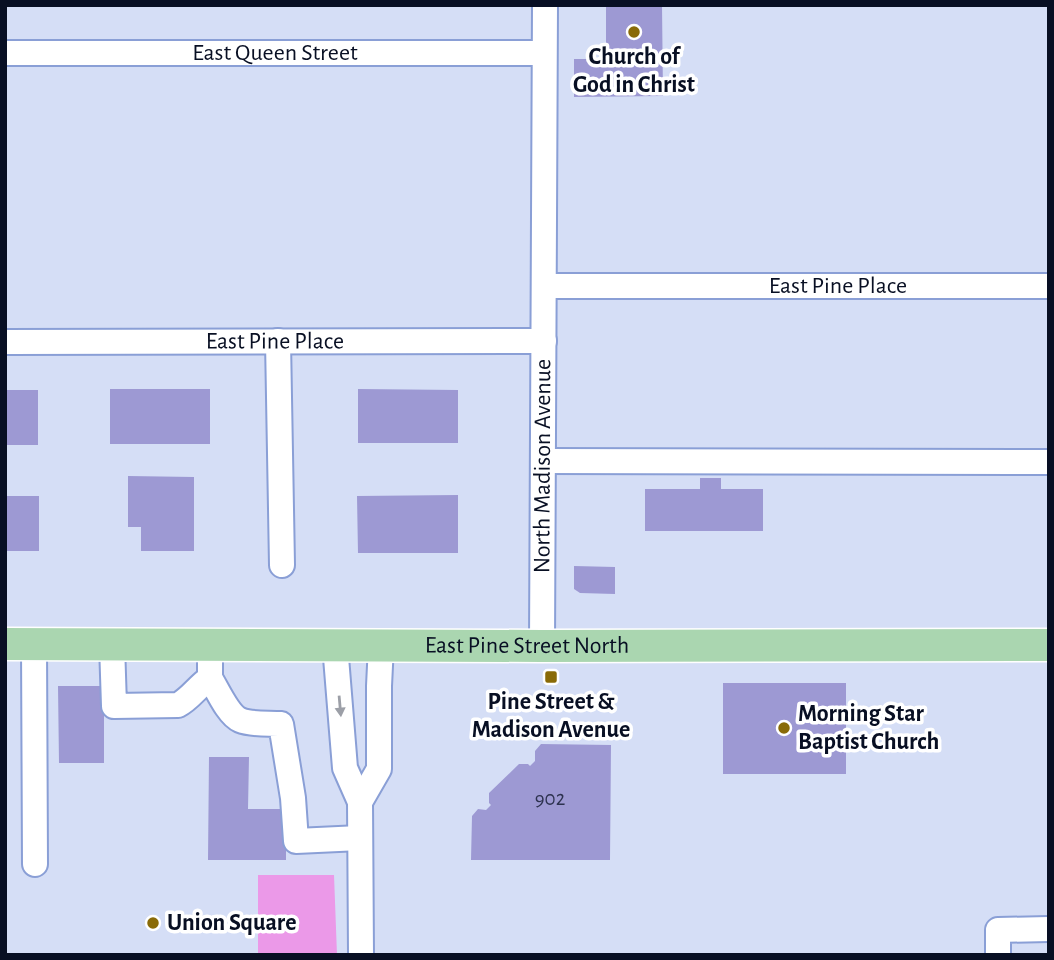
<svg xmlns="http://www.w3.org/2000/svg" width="1054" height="960" font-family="'Alegreya Sans',sans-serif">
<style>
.green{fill:#eb99e8}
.building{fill:#9d99d3}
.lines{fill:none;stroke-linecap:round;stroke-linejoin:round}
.minor-casing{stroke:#8a9fd6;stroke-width:28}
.major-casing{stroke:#fff;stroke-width:35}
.minor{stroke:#fff;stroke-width:24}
.major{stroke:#aad6b0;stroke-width:32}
.oneway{fill:#9c9fa7}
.poi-dot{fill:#896a07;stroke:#fff;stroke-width:2.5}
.labels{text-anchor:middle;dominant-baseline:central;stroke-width:7;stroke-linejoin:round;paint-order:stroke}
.number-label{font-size:21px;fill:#2d324f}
.street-label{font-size:24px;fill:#080f23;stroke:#fff}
.poi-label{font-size:24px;font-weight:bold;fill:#080f23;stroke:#fff}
</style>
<rect width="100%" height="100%" fill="#d5def6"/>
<path class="green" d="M258,875h76l3,80h-79z"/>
<path class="building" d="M606,5h56l1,91 -89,1v-38h32z
M110,389h100v55h-100z
M358,389l100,1v53h-100z
M5,390h33v55h-33z
M128,476l66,1v74h-53v-24h-13z
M700,478h21v11h42v42h-118v-42h55z
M458,495v58h-100l-1,-57z
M5,496h34v55h-34z
M574,566l41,1v27l-35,-1 -6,-4z
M723,683h123v91h-123z
M58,686h46v77h-45z
M541,744l70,1 -1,115h-139l1,-44 6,-7 8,1 5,-5 -2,-2v-10l30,-29h9l2,2 5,-5v-10z
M209,757h40l-1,52h38v51h-78z"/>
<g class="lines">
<g class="minor-casing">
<g id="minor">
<path id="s1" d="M5,53h539"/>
<path id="s2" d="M544,286h505"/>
<path d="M278,341l4,224"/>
<path id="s3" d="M5,342l539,-1"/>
<path d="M543,461l506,1"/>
<path d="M34,644l1,220"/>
<path d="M112,644l2,62 64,-1c12,-6 20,-19 32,-27v-16"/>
<path d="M335,645l10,123 15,34 1,153"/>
<path id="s4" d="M542,646l3,-641"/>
<path d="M210,678c7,11 18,37 30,42 12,5 29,3 41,4l12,74 3,43 64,-3"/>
<path d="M360,802l19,-33v-83l2,-41"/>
<path d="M998,955v-25l51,-1"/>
</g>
</g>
<g class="major-casing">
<g id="major">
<path id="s5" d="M5,644l537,2 507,-1"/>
</g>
</g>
<use href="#minor" class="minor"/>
<use href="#major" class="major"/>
</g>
<defs><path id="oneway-solid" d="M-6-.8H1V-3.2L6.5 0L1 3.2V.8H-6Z" transform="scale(1.75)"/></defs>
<use class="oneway" href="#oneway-solid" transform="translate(340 706) rotate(85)"/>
<g class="poi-dot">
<circle cx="634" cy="32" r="7"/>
<rect x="544" y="670" width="14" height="14" rx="3.5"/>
<circle cx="784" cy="728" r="7"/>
<circle cx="153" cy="923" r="7"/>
</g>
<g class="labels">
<g class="number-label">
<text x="550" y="798">902</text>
</g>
<g class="street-label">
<text stroke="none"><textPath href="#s1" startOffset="270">East Queen Street</textPath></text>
<text stroke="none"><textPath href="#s2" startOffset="294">East Pine Place</textPath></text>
<text stroke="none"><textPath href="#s3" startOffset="270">East Pine Place</textPath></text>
<text stroke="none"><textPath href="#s4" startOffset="180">North Madison Avenue</textPath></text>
<text stroke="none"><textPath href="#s5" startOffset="522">East Pine Street North</textPath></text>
</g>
<g class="poi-label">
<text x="634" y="57">Church of<tspan x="634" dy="28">God in Christ</tspan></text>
<text x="551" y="702">Pine Street &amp;<tspan x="551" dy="28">Madison Avenue</tspan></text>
<text x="798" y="714" text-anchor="start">Morning Star<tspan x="798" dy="28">Baptist Church</tspan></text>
<text x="167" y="923" text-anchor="start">Union Square</text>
</g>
</g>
<rect width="1054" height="960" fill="none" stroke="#080f23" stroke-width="14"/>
</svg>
